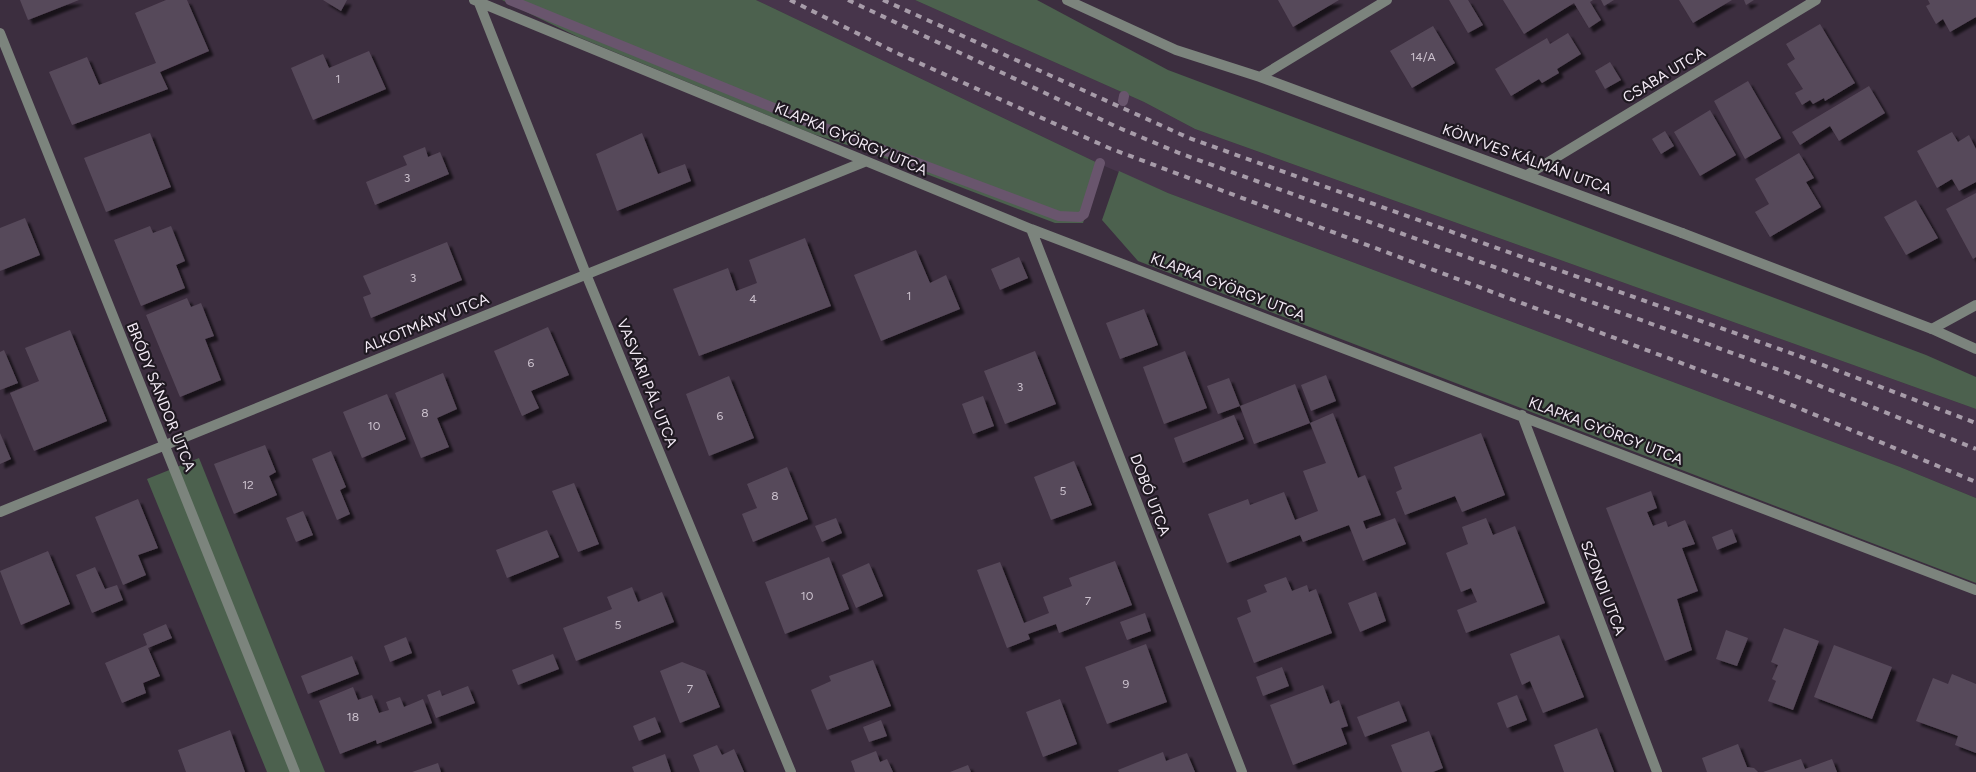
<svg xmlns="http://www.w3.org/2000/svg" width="1976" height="772" font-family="Figtree,sans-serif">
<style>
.built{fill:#47354b}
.green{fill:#4c614e}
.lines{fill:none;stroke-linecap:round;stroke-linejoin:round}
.stream{stroke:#69556d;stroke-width:10}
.building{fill:#57495a;filter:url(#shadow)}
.service{stroke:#7c847d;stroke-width:10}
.minor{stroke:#7c847d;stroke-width:10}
.rail{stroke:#a79ca9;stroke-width:4;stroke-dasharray:6 6;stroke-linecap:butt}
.labels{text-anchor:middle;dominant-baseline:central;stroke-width:4.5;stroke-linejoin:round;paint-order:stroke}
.number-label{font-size:12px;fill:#ccc2ce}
.street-label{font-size:15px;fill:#f3eaf5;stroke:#1f1921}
</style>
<defs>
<filter id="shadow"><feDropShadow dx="4.5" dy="4.5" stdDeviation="1" flood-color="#0009"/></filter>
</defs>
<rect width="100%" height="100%" fill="#3c2e3f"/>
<path class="built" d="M756,0h159l229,102 51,27 781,280v89l-76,-31 -732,-274 -66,-28z"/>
<path class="green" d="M502,0h254l346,165 -19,58h-28l-189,-72 -53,-17 -235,-97z
M915,0h122l131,70 758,285 50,22v32l-781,-280 -51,-27z
M1119,171l49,22 732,274 76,31v85l-838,-322 -36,-41z
M199,458l126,314h-58l-120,-293z"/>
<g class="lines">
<path class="stream" d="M510,0l293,120 256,96 21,1 4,-3 16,-51
M1123,101l1,-5"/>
</g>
<path class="building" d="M20,0h59l-51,20z
M166,0h21l22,51 -49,21 8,17 -96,36 -23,-53 38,-15 12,28 57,-22 -21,-50z
M323,0h24l-6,11z
M1278,0h61l-46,27z
M1449,0h19l15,25 -15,8z
M1503,0h90l-3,2 11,18 -12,8 -15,-25 -50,31z
M1601,0h13l-10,6z
M1679,0h53l-39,23z
M1744,0h10l-8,5z
M1928,0h48v17l-26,15 -7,-13 -7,5 -10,-18 4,-2z
M1820,24l35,59 -30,18 -1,-3 -11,6 -3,-4 -8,5 -7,-12 8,-4 -16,-25 8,-5 -9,-15z
M1433,26l22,37 -43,25 -22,-37z
M1568,33l13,21 -24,15 2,4 -17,10 -3,-4 -28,17 -16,-27 52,-31 3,6z
M369,51l17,38 -73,31 -22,-52 32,-14 6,14z
M1610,62l11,18 -16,9 -10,-18z
M1748,81l33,57 -36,21 -31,-58z
M1869,86l16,27 -46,28 -9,-15 -30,19 -8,-13z
M1710,110l26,45 -36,21 -26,-44z
M1665,131l9,15 -13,8 -9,-15z
M1952,132l6,10 11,-7 7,14v33l-17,9 -7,-12 -15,9 -20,-37z
M150,133l21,54 -65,25 -22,-54z
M642,133l16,41 27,-10 6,17 -74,30 -21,-57z
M425,147l3,10 12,-5 9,22 -74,31 -9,-23 41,-17 -4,-9z
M1799,153l15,25 -8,4 15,25 -51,30 -15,-25 14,-8 -14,-25z
M1976,193v64l-3,2 -27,-50z
M1916,200l22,38 -32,17 -22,-38z
M25,218l15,37 -40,16v-43z
M150,226l3,7 18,-7 14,35 -9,4 9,23 -44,18 -27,-66z
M805,238l26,68 -132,50 -26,-67 55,-21 8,23 21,-8 -8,-23z
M447,242l15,38 -91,38 -8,-21 8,-3 -8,-18z
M916,250l14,33 16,-8 14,34 -79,32 -27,-66z
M1019,257l9,21 -28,12 -9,-21z
M187,298l4,9 10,-4 13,33 -9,3 16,41 -41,17 -34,-82z
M1144,309l14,36 -38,14 -14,-36z
M548,327l21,48 -38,16 8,17 -17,8 -28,-65z
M70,330l37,91 -73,30 -24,-58 29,-12 -14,-33z
M4,350l14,33 -18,7v-38z
M1035,351l21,53 -51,20 -21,-53z
M1185,351l22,57 -43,16 -21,-57z
M443,373l14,36 -20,9 12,29 -28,11 -26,-65z
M1326,375l10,26 -25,10 -10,-26z
M729,376l25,62 -45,18 -23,-62z
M1229,378l11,28 55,-22 15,39 -56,21 -14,-38 -22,8 -11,-28z
M387,394l19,45 -44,19 -19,-46z
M983,396l11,30 -21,8 -11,-30z
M1333,413l25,65 7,-3 16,40 -18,6 3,8 29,-11 11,26 -43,17 -14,-36 -46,17 -3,-7 -73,28 -19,-49 40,-15 2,6 34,-13 11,28 23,-9 -15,-40 23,-8 -16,-40z
M1234,415l10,24 -61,24 -9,-25z
M0,433l11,26 -11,5z
M1481,433l24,62 -43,17 -7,-16 -50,19 -9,-23 6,-3 -8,-22z
M265,445l11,27 -7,4 8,19 -43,19 -20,-50z
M331,451l15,36 -6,3 10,24 -13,6 -25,-61z
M1074,461l18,44 -41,15 -17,-43z
M787,467l21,52 -55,23 -11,-28 15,-6 -10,-24z
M574,483l25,61 -21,8 -26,-61z
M1651,491l6,17 -10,4 6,14 13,-5 2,6 17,-7 10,24 -13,4 16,43 -21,8 15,51 -27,11 -59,-153z
M138,499l20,49 -20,7 8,20 -23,10 -28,-68z
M303,511l10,24 -17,7 -10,-24z
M836,518l6,15 -20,9 -7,-16z
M1486,518l7,17 22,-9 30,77 -79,30 -9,-23 20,-8 -6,-14 -10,4 -15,-39 22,-9 -6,-17z
M1732,529l5,13 -20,8 -5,-13z
M547,530l12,27 -52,21 -11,-28z
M48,551l22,53 -49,21 -21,-54z
M829,557l20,52 -64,25 -20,-52z
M1115,561l17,44 -73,28 -3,-9 -28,10 2,5 -23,9 -30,-78 23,-8 24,61 25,-10 -6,-16 29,-11 -3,-8z
M869,563l14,33 -27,12 -14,-33z
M95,567l10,22 12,-4 6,15 -31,13 -16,-38z
M1286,577l6,14 15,-6 2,7 7,-3 16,44 -78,30 -17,-45 14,-6 -4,-12 20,-8 -3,-7z
M632,587l6,15 24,-10 12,30 -98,39 -13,-33 49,-19 -5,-12z
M1376,592l10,29 -26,11 -12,-29z
M1145,613l6,18 -24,9 -7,-18z
M166,624l6,14 -24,10 12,28 -17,7 3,10 -24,10 -17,-40 42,-18 -4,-11z
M1784,628l35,13 -26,69 -25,-9 8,-20 -4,-2 6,-14 -7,-3z
M1726,630l22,8 -11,28 -21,-7z
M1559,635l25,62 -41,16 -13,-32 -8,4 -12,-31z
M406,637l6,16 -22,9 -6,-16z
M1146,644l21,58 -60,22 -22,-57z
M1834,645l58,22 -20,52 -58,-22z
M553,654l6,15 -41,16 -6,-15z
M352,656l7,18 -51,20 -7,-18z
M873,660l18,46 -64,24 -16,-40 20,-9 -2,-5z
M682,662l23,9 15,36 -40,16 -20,-52z
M1282,667l7,19 -26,10 -7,-19z
M1952,674l24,10v69l-21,-8 3,-9 -42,-15 17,-43 15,6z
M1323,685l7,19 9,-4 9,26 -7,2 6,16 -54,21 -23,-60z
M468,686l7,17 -39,15 -9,-23 13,-5 2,6z
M353,687l5,13 14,-5 7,18 10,-3 -3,-8 14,-5 4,10 19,-8 9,24 -55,21 -1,-4 -36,14 -21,-53z
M1517,695l10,25 -20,8 -10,-25z
M1060,699l17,45 -34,13 -17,-45z
M1399,701l8,20 -42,16 -8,-20z
M655,717l6,15 -22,9 -6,-15z
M881,720l6,16 -18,6 -6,-15z
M1597,728l17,44h-50l-10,-27z
M230,730l15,42h-59l-8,-22z
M1429,731l14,37 -10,4h-31l-11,-27z
M1738,744l9,23 7,1 4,4h-51l-5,-14z
M717,745l5,10 12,-6 10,23h-44l-7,-17z
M876,751l4,11 7,-3 6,13h-38l-4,-11z
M1163,752l3,9 21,-8 8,19h-76l-1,-2z
M665,754l6,18h-37l-2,-5z
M1801,759l4,10 27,-10 5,13h-74z
M438,763l3,9h-29z
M968,765l3,7h-21z"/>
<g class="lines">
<path class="service" d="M1682,233l250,96 44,20"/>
<path class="minor" d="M474,0l557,229 945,361
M1067,0l109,50 84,27 422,156
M479,3l107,271 205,498
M0,33l295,739
M1260,77l127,-77
M1527,175l289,-175
M1031,229l211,543
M1932,329l44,-24
M1522,415l135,357
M0,512l864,-350"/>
<path class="rail" d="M790,0l109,54 210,94 668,251 199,83
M848,0l269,127 62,26 614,222 183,74
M883,0l306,138 610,218 177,67"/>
</g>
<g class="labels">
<g class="number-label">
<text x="1423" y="57">14/A</text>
<text x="338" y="79">1</text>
<text x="407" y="178">3</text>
<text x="413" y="278">3</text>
<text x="909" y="296">1</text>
<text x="753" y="299">4</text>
<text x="531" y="363">6</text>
<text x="1020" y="387">3</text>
<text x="425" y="413">8</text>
<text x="720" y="416">6</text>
<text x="374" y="426">10</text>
<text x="248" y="485">12</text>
<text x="1063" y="491">5</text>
<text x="775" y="496">8</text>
<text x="807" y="596">10</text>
<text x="1088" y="601">7</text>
<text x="618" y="625">5</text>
<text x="1126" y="684">9</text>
<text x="690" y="689">7</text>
<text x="353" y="717">18</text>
</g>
<g class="street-label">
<text transform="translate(1664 75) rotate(-31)">CSABA UTCA</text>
<text transform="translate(851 139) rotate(23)">KLAPKA GYÖRGY UTCA</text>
<text transform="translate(1527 159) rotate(20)">KÖNYVES KÁLMÁN UTCA</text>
<text transform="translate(1228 287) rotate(21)">KLAPKA GYÖRGY UTCA</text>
<text transform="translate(426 323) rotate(-22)">ALKOTMÁNY UTCA</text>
<text transform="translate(647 383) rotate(68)">VASVÁRI PÁL UTCA</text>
<text transform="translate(161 397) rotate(68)">BRÓDY SÁNDOR UTCA</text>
<text transform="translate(1606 431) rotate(21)">KLAPKA GYÖRGY UTCA</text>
<text transform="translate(1150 495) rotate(69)">DOBÓ UTCA</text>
<text transform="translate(1603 588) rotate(69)">SZONDI UTCA</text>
</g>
</g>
</svg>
